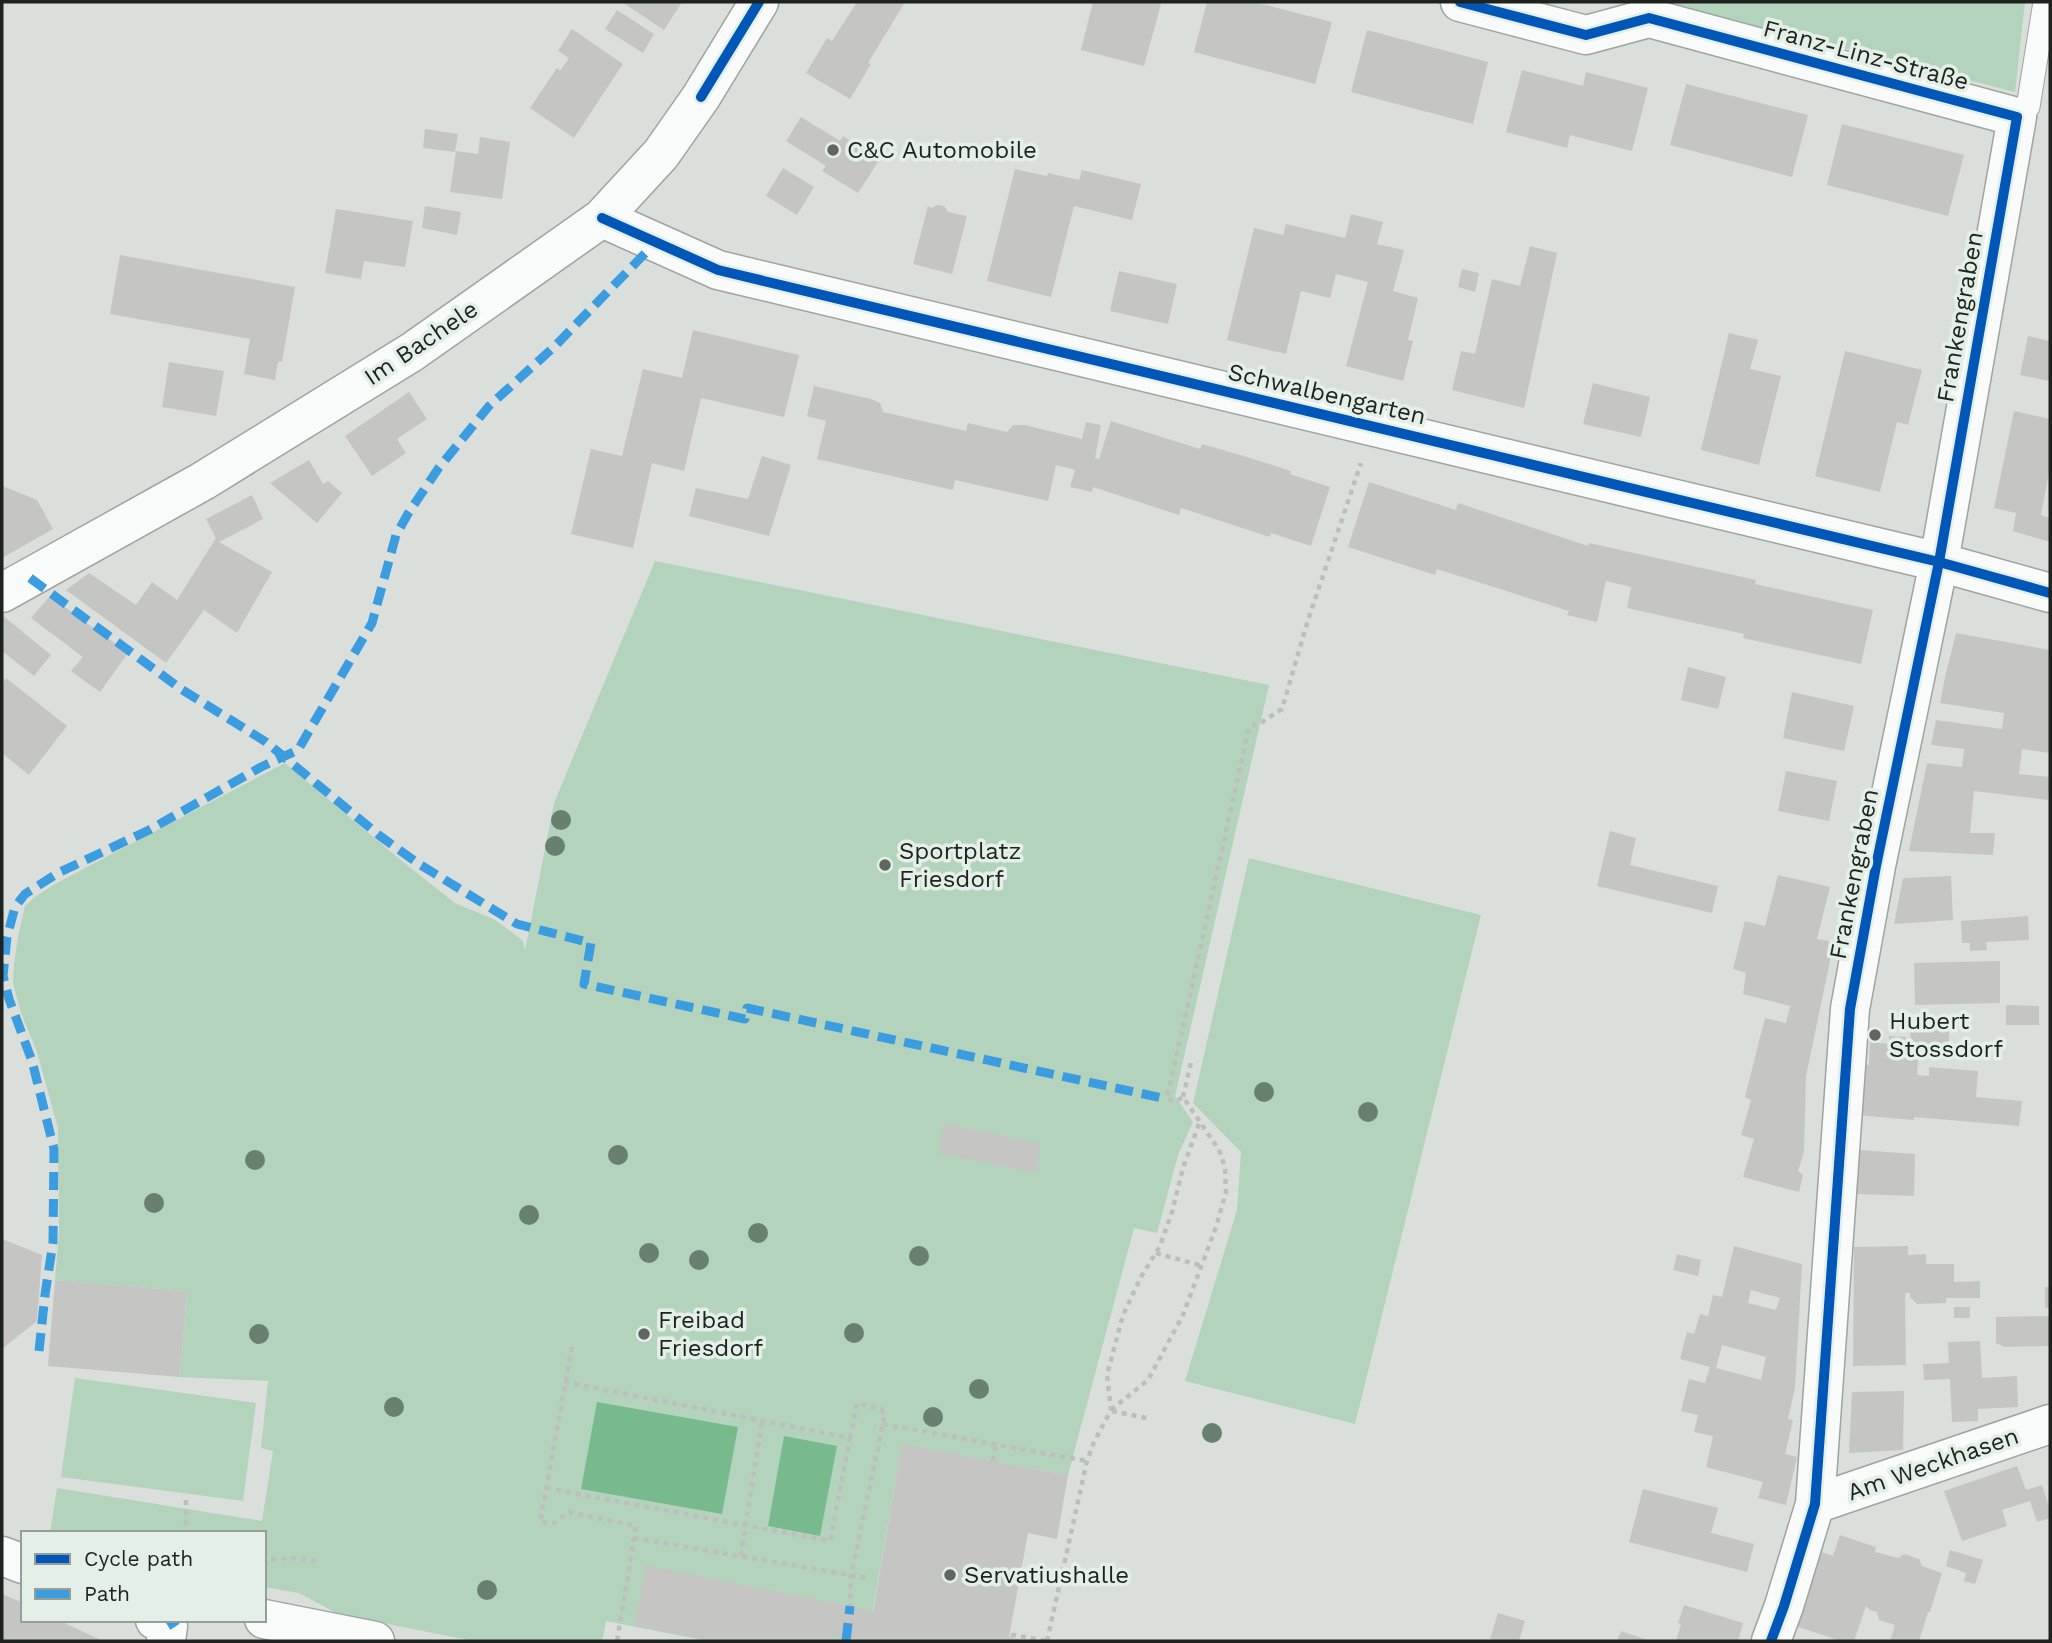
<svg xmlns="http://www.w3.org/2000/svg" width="2052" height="1643" font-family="'Work Sans',sans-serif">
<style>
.green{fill:#b4d3bc}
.water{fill:#79b98e}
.building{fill:#c5c6c4;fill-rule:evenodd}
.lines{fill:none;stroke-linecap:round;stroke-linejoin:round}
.lane-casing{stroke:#a0a4a1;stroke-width:25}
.street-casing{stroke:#a0a4a1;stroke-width:41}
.path{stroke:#bdbfbd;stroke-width:4.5;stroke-dasharray:5 5;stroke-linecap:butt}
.lane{stroke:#f9fafa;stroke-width:23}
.street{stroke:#f9fafa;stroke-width:38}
.quiet{stroke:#3c9ce0;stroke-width:9;stroke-dasharray:18 9;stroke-linecap:butt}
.cycleway-casing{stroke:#e4f0e7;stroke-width:15}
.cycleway{stroke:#0057b8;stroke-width:10}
.tree{fill:#698071}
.poi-dot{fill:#606561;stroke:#e4f0e7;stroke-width:2.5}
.labels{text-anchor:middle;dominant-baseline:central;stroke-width:7;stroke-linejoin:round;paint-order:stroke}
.street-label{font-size:24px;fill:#1f2320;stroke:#e4f0e7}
.poi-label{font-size:24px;fill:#1f2320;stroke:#e4f0e7;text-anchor:start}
</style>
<rect width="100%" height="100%" fill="#dadfdb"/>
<path class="green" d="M1664,2h361l-10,90z
M655,561l614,124 -94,411 18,26 -15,33 -21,78 -23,-5 -66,247 -166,-30 -35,196h-160l-101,-20 -4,20h-129l-135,-27 -39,-21 -35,-6v-54h-214l7,-45 205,33 11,-70 -12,-3 7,-67 -88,-4 7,-86 -132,-11 4,-48 -1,-104 -21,-76 -16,-39 -8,-30 1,-19 4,-27 7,-31 10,-9 18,-12 232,-122 118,99 52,41 40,17 18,13 10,8 2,10 29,-148z
M1249,858l232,57 -126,509 -170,-43 52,-171 4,-58 -48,-49z
M75,1378l181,25 -13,98 -182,-24z"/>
<path class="water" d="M597,1402l141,25 -16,87 -141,-25z
M784,1436l53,10 -17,90 -52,-10z"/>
<path class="building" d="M622,2h60l-18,28z
M857,2h48l-37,61 3,1 -21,35 -44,-26 21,-35 5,3z
M1093,2h59l9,2 -17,62 -63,-16z
M1207,2h48l77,20 -17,62 -121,-32z
M617,10l37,24 -11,19 -38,-24z
M572,29l51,35 -49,74 -44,-30 27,-40 3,3 9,-13 -11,-7z
M1367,30l121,32 -15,62 -122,-32z
M1522,70l61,16 3,-14 62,16 -16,63 -62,-16 -3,13 -61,-16z
M1686,84l122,31 -16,62 -122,-32z
M801,117l39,24 3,-5 37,23 -22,34 -36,-22 4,-5 -40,-25z
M1842,124l122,31 -16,61 -121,-31z
M425,129l33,5 -3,18 -32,-4z
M480,137l30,5 -8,57 -52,-7 6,-41 22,3z
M783,168l31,19 -17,28 -31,-19z
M1015,169l32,7 1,-3 31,7 3,-10 59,14 -9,36 -58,-14 -23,91 -64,-16z
M937,205l7,1 4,6 19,4 -15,58 -39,-10 15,-58 4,2z
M425,206l36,6 -4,23 -35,-7z
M336,209l77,12 -8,46 -41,-6 -3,18 -36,-6z
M1351,214l32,8 -6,22 27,6 -11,41 25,7 -10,42 5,1 -10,40 -57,-15 22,-84 -32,-8 -6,24 -29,-7 -15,63 -59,-14 27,-112 29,7 3,-11 59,14z
M1530,246l27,7 -33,155 -72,-18 9,-39 14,3 17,-75 28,7z
M120,255l175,32 -13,75h-4l-3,18 -31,-6 6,-35 -140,-25z
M1462,269l17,4 -4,19 -17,-5z
M1119,271l58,13 -9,40 -58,-13z
M693,330l106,25 -15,62 -83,-19 -17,73 -32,-8 -19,85 -62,-14 20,-85 31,7 21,-87 39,9z
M1729,333l29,7 -8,29 31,7 -22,89 -58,-15z
M2028,336l22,5v40l-30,-6z
M1845,351l77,19 -14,55 -11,-3 -17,70 -65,-16z
M169,362l55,9 -8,45 -54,-9z
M1593,383l57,14 -9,40 -58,-13z
M814,386l57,13 9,4 3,9 83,19 2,-8 39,9 6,-7h12l57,14 4,-17 15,3 -6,33 4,1 12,-38 89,28 2,-5 45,13 44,14 -1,3 40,13 -19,59 -40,-13 -1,4 -89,-29 -2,7 -86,-28 -1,5 -22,-5 5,-17 -19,-5 -8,36 -93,-21 -2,10 -136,-31 9,-38 -19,-5z
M409,392l18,27 -30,20 9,14 -34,23 -27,-40z
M2014,411l36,8v48l-9,48 9,3v24l-37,-11 3,-18 -22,-5z
M762,456l29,9 -22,71 -80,-20 7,-28 52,11z
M309,460l14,24 5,-3 14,12 -25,30 -47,-40z
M1369,482l87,28 2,-7 130,43 1,-3 167,37 -1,4 118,26 -12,54 -118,-26 1,-4 -117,-26 4,-21 -25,-6 -9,41 -30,-7 2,-4 -132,-42 -2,6 -87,-28z
M3,486l34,14 16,29 -51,29v-71z
M252,495l11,24 -44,23 53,30 -35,61 -33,-23 -38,53 -100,-73 23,-17 47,32 16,-23 25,18 39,-62 -10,-19z
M50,596l78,57 -28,39 -29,-21 12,-14 -52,-39z
M2,615l49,40 -17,21 -32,-25z
M1956,633l94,17v103l-28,-4 -3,25 31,3 -2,23 -74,-9 -4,42h25l-2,22 -84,-4 18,-88 35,4 2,-18 -33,-4 5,-25 66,9 2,-16 -64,-10 5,-26z
M1688,667l38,10 -8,32 -37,-9z
M6,678l61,48 -38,49 -27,-22v-69z
M1792,692l62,14 -10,45 -61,-13z
M1786,771l51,10 -8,40 -51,-10z
M1610,831l26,7 -6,27 88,21 -6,27 -115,-27z
M1778,875l52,12 -13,52 17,3 -28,134 -2,76 -6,19 5,4 -4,17 -56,-15 11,-38 -13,-4 10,-35 -6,-3 20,-79 21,5 4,-17 -47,-12 3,-21 -13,-4 12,-48 20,5z
M1951,876l2,44 -59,4 9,-46z
M2028,916l1,24 -43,2 1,8 -17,1v-8h-8l-1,-22z
M2000,961v42l-85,2 -1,-42z
M2006,1005l33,1v19h-33z
M1911,1023l38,1v21l-39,-1z
M1889,1036l17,1 -1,8 14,1 -2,29 12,1v-9l49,4 -2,26 46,4 -3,25 -105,-9v3l-58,-5 8,-51 5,1 1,-23 19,2z
M944,1123l97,21 -6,29 -97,-20z
M1858,1150l57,4 -1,42 -58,-2z
M2,1239l40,16 -5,66 -35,28z
M1734,1246l68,18 -7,124 -7,31 5,1 -8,34 12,3 -11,48 -28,-7 5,-16 -57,-15 7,-31 -19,-4 4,-17 -17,-4 8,-32 16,4 5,-16 -30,-8 7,-27 7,2 6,-20 8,2 5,-21 9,2zM1751,1290l29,8 -4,12 -28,-7zM1722,1345l44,12 -5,23 -45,-12z
M1908,1246v9l18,-1v10h28v18l26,-1v17h-34v5l-29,1 -7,-7v-4h-5l1,72 -53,1 1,-119z
M1677,1254l24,6 -3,16 -25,-6z
M55,1280l132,11 -7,86 -132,-11z
M2045,1287h5v21h-5z
M1954,1307h16v11h-16z
M2050,1316v30l-46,1 -8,-4v-26z
M1980,1341l2,37 35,-2 1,31 -40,2v12l-26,1 -2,-43 -26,1 -1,-16 26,-1 -1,-21z
M1904,1391l-1,59 -54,3 3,-61z
M902,1444l166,31 -11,64 -29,-6 -19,104 18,4h-163l-30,-6 -1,6h-119l-80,-15 12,-61 227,46z
M2017,1466l9,24 16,-5 8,25v8l-13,4 -7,-21 -28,9 5,16 -45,15 -18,-50z
M1643,1489l75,19 -7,25 43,11 -7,28 -118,-30z
M1840,1535l36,12 -1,5 23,6 6,-4 15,5 3,7 20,7 -12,39h-2l-9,29h-29l5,-16 -16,-5 -2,-8 -7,-2 -4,-4 -12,35h-13l-46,-15 26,-74 12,4z
M1950,1550l33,10 -8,24 -11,-3 2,-8 -20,-7z
M2,1594l21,9v17h35l45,21h-101z
M1684,1605l59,18 -5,18h-62l5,-17 -3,-1z
M1498,1613l27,8 -6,20h-22l-7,-2z
M1621,1631l29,10h-33z"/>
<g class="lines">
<g class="lane-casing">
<path id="lane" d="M2017,117l11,-10 17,-105"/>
</g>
<g class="street-casing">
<path id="street" d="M1460,2l126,33 63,-17 368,99 -78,445 -63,304 -26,143 -35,495 -31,102 -13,35
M602,218l116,52 1221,292 111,31
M2,593l201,-112 209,-129 190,-134 59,-64 40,-57 58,-95
M1815,1504l235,-80
M2,1556l21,8
M264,1619l111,22
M155,1620l13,6 -2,15"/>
</g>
<path class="path" d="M1183,1097l8,-35
M1156,1253l46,13
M572,1347l-32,175 14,1 15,-11 67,14 -19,115
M1111,1410l37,-30 35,-65 33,-88 10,-35 -1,-25 -6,-17 -36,-53 -7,4 -9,-2 82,-372 13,-5 20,-13 26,-89 53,-157
M1112,1411l39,8
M883,1424l204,37
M850,1438l7,-35 24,6 4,5 -34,162 -1,30
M993,1461l3,-16
M546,1488l284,53 20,-103 -285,-56
M186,1500v33
M634,1538l233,40
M741,1556l21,-135
M264,1566l5,-6 21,-2 29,3
M1013,1637v-2l34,6
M1047,1641l40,-180 7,-19 17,-32 -4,-35 16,-60 18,-38 19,-31 12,-34 11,-44 17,-47"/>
<use href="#lane" class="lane"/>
<use href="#street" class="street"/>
<path class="quiet" d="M30,578l151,111 85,53 114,94 39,28 98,60 74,19 -7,41 161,35 2,-11 420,91
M39,1351l6,-56 8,-53 1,-93 -22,-88 -23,-62 -6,-23 4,-39 8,-30 10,-13 33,-21 91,-43 112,-63 37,-17 74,-127 24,-88 13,-23 29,-43 51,-63 65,-59 103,-106
M168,1626l9,-6
M846,1641l4,-35"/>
<g class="cycleway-casing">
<path id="cycleway" d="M1460,2l126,33 63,-17 368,99 -78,445 -63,304 -26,143 -35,495 -31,102 -13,35
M701,97l58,-95
M602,218l116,52 1221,292 111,31"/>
</g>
<use href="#cycleway" class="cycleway"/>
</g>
<g class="tree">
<circle cx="561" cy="820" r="10"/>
<circle cx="555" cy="846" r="10"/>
<circle cx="1264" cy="1092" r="10"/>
<circle cx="1368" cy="1112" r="10"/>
<circle cx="618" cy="1155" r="10"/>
<circle cx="255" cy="1160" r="10"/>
<circle cx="154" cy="1203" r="10"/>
<circle cx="529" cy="1215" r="10"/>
<circle cx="758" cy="1233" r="10"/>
<circle cx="649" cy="1253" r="10"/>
<circle cx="919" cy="1256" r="10"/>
<circle cx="699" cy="1260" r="10"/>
<circle cx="854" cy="1333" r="10"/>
<circle cx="259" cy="1334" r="10"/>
<circle cx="979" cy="1389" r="10"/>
<circle cx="394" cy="1407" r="10"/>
<circle cx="933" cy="1417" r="10"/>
<circle cx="1212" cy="1433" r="10"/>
<circle cx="487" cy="1590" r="10"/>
</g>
<g class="poi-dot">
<circle cx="833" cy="150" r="7"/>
<circle cx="885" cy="865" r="7"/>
<circle cx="1875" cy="1035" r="7"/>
<circle cx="644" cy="1334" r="7"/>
<circle cx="950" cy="1575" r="7"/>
</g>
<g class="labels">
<g class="street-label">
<text transform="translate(1866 55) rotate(15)">Franz-Linz-Straße</text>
<text transform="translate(1960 317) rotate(-80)">Frankengraben</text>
<text transform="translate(421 343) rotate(-34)">Im Bachele</text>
<text transform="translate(1327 394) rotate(13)">Schwalbengarten</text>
<text transform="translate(1854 874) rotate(-79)">Frankengraben</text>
<text transform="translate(1933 1464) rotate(-19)">Am Weckhasen</text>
</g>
<g class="poi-label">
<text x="847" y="150">C&amp;C Automobile</text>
<text x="899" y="851">Sportplatz<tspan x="899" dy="28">Friesdorf</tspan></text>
<text x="1889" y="1021">Hubert<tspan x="1889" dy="28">Stossdorf</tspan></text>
<text x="658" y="1320">Freibad<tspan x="658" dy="28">Friesdorf</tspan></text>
<text x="964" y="1575">Servatiushalle</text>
</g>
</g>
<rect width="2052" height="1643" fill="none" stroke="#1f2320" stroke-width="7"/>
<rect x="21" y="1531" width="245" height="91" fill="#e4f0e7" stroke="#959e97" stroke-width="2"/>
<rect x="35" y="1554" width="35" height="10" fill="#0057b8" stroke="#959e97" stroke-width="2"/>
<text x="84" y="1566" font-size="21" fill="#1f2320">Cycle path</text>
<rect x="35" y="1589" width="35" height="10" fill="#3c9ce0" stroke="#959e97" stroke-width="2"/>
<text x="84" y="1601" font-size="21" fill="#1f2320">Path</text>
</svg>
